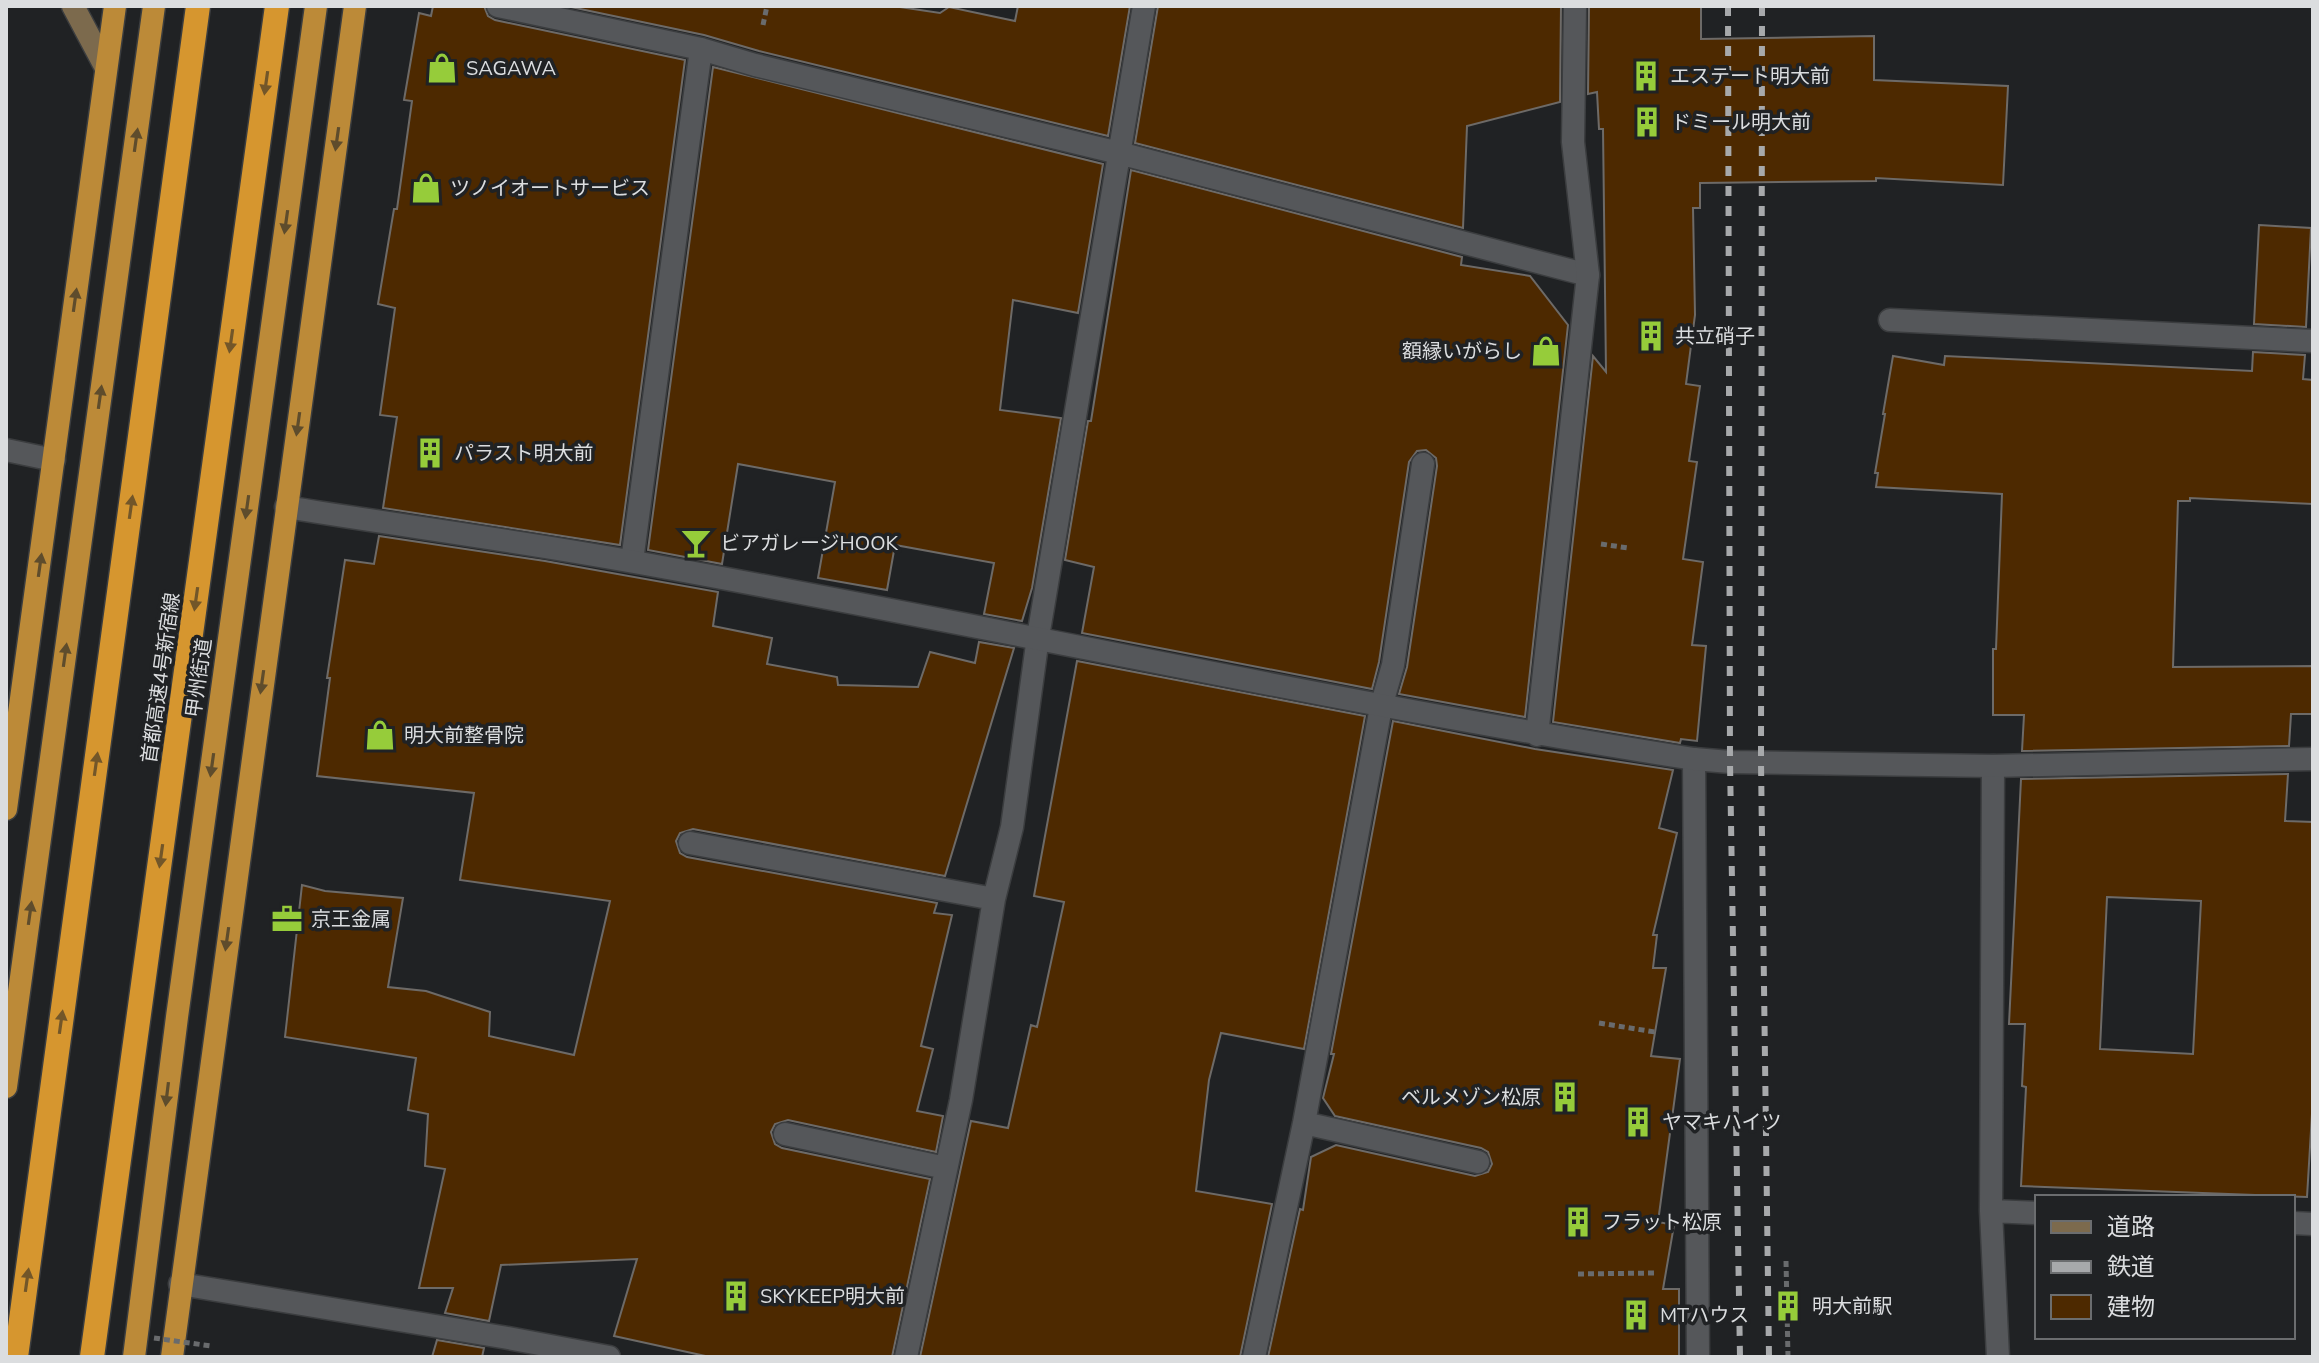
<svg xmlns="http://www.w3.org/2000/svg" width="2319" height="1363" font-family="'Nunito Sans','Noto Sans JP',sans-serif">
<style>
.building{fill:#4d2900;stroke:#6d6a67;stroke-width:2;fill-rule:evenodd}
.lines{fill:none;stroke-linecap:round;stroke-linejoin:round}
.service-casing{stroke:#3b3d3f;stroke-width:25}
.minor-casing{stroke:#3b3d3f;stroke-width:25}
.secondary-casing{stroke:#3b3d3f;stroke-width:25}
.trunk-casing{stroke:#3b3d3f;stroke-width:25}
.motorway-casing{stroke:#3b3d3f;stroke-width:27}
.path{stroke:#696b6d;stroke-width:5;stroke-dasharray:6 4;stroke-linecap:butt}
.service{stroke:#55575a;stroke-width:22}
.minor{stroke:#55575a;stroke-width:22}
.secondary{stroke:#7c6a4d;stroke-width:22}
.trunk{stroke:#bc8a38;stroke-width:22}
.motorway{stroke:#d6962f;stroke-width:24}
.rail{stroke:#a7a9ab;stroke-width:6;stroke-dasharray:10 10;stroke-linecap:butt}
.path-bridge{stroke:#696b6d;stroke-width:5;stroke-dasharray:6 4;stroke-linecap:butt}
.oneway{fill:#725629}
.oneway2{fill:#5e4c2c}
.labels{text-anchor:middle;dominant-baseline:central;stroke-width:7;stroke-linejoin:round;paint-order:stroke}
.poi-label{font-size:20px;fill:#dbdddf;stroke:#202224;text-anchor:start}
.street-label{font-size:20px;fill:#dbdddf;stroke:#202224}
</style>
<rect width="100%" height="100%" fill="#202224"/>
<path class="building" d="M433,6h51l4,10 7,4 190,40 -65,485 -237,-37 14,-91 -17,-2 15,-107 -17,-4 16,-95h3l15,-108 -8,-1 15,-87 12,3z
M566,6h327l47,7 9,-6 66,14 3,-15h112l-22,130 -349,-85 -55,-16z
M1158,6h403l-1,96 -93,24 -4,102 -328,-85z
M1589,6h112v33l173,-3v44l134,6 -5,99 -127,-7v3l-176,2v25h-7l2,107 -9,69 14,2 -11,75 8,1 -14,97 20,3 -11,83 14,1 -9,95 -16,-2 -1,4 -127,-21 40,-366 13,16 -3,-243h-4l-2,-37 -9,2z
M713,67l390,97 -25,149 -65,-13 -13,110 61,8 -29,170 -10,33 -38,-7 10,-51 -99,-18 -8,45 -69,-12 17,-96 -97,-18 -16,100 -74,-14z
M1131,170l331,87 -1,8 69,11 38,49 -43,392 -126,-23 8,-27 30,-201 -1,-8 -10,-8 -9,1 -8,11 -30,200 -7,27 -290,-56 12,-66 -29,-7 23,-139h3z
M2259,225l52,3 -5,99 -52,-3z
M2253,352l52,3 -2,24 10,1v124l-123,-6v3h-12l-5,166 140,-1v48h-22l-2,32 -267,5 2,-36h-31v-66h3l6,-155 -126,-7 2,-14h-3l10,-59h-2l10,-58 51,9 1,-9 307,15z
M379,536l166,25 173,31 -5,34 59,12 -5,26 70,13 1,8 80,2 12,-35 45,11 4,-21 35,6 -69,228 -252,-47 -13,4 -4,8 4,12 7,4 250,46 -3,10 18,2 -31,131 12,3 -16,62 26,5 -7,36 -148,-32 -13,4 -4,8 4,12 7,4 148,31 -38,178h-182l-96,-21 23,-77 -136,6 -12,56 -44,-8 8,-25h-34l26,-119 -20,-3 3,-52 -20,-4 8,-52 -131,-21 17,-152 23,6 78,7 -15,89 38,4 64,21 -1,24 85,19 36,-154 -150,-21 14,-87 -157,-17 13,-98h-3l18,-118 29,4z
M1077,661l288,55 -61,333 -83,-16 -12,47 -13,111 76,13 -32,153h-320l51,-236 37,7 23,-103 6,2 27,-125 -30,-6z
M1393,721l142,28 138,21 -14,58 18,5 -24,102h4l-4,33h13l-15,88 29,3 -22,163 16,3 -11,64h16v68h-411l32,-148 3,1 8,-53 25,-12 139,31 13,-4 4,-8 -4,-12 -7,-4 -146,-32 -12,-18 11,-44h-3z
M2288,774l-3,47 28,1v275l-6,100 -286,-11 5,-99 -4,-1 3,-62h-16l12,-245zM2107,897l94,4 -8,153 -93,-5z
M437,1340l47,8 -2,9h-50z"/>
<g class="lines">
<g class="service-casing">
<path id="service" d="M498,6l203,43 54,16 364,88 469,122
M1890,320l423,21
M632,561l69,-512
M1694,759l4,598
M1993,766l-2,445 7,146
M690,843l304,56
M1304,1123l174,39
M785,1134l161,34
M1991,1211l46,2
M2293,1223l20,1
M906,1357l55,-257 33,-201 18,-72 26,-190 106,-631
M1254,1357l50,-234 77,-416 12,-42 30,-201"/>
</g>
<g class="minor-casing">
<path id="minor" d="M6,450l48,10
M286,507c116,19 233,34 348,55 354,63 705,142 1060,197l36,3 263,4 320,-7
M1537,735l51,-460 -15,-133 2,-136
M180,1284l328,54 101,19"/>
</g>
<g class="secondary-casing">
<path id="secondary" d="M73,6l33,62"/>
</g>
<g class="trunk-casing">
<path id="trunk" d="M6,809l109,-803
M6,1087l148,-1081
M134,1357l43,-340 139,-1011
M172,1357l183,-1351"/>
</g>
<g class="motorway-casing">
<path id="motorway" d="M16,1357l182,-1351
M92,1357l185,-1351"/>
</g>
<path class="path" d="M763,25l4,-19
M1601,544l27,4
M1599,1023l56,9
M1786,1261l2,96
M1578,1274l77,-1"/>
<use href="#service" class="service"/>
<use href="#minor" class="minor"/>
<use href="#secondary" class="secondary"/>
<use href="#trunk" class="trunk"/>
<use href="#motorway" class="motorway"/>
<path class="rail" d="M1728,6l2,756 10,595
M1762,6l-1,756 8,595"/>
<path class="path-bridge" d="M154,1338l57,8"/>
</g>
<defs><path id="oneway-solid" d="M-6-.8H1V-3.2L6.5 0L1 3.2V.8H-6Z" transform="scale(2)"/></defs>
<g class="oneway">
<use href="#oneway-solid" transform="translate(266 83) rotate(98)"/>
<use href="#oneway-solid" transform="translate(231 341) rotate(98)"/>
<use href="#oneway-solid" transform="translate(131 507) rotate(-82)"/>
<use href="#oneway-solid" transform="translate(196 599) rotate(98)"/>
<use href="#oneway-solid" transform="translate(96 764) rotate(-82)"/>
<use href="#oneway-solid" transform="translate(161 856) rotate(98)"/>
<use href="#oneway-solid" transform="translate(61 1022) rotate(-82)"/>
<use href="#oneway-solid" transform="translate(27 1280) rotate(-82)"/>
</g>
<g class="oneway2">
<use href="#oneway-solid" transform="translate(337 139) rotate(98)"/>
<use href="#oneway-solid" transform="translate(136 140) rotate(-82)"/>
<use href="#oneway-solid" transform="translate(286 222) rotate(98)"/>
<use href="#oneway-solid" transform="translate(75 300) rotate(-82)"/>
<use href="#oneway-solid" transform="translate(100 397) rotate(-82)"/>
<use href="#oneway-solid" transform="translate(298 424) rotate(98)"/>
<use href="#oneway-solid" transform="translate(247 507) rotate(98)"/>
<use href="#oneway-solid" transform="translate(40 565) rotate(-82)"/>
<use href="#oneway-solid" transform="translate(65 655) rotate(-82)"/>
<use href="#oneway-solid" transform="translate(262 682) rotate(98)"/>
<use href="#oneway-solid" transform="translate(212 765) rotate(98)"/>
<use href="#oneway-solid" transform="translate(30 913) rotate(-82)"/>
<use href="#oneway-solid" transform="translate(227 939) rotate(98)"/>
<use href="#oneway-solid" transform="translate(167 1094) rotate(97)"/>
</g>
<defs>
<g id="shop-bare" transform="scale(2.4)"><path d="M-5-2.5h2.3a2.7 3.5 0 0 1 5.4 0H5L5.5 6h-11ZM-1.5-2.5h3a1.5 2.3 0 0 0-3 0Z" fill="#96cc3a" stroke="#202224" stroke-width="2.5" paint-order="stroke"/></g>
<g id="building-bare" transform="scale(2.4)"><path d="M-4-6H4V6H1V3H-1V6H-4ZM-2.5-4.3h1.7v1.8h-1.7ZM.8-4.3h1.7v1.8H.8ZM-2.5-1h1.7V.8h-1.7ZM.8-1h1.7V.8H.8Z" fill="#96cc3a" stroke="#202224" stroke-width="2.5" paint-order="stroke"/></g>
<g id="bar-bare" transform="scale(2.4)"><path d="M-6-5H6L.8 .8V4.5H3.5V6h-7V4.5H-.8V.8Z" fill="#96cc3a" stroke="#202224" stroke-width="2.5" paint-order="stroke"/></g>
<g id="office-bare" transform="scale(2.4)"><path d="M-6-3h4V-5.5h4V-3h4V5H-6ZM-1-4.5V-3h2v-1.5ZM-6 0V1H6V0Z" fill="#96cc3a" stroke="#202224" stroke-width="2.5" paint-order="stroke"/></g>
</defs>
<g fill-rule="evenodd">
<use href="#shop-bare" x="442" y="68"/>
<use href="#building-bare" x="1646" y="76"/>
<use href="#building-bare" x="1647" y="122"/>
<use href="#shop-bare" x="426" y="188"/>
<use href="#building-bare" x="1651" y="336"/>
<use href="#shop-bare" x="1546" y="351"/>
<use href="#building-bare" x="430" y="453"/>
<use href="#bar-bare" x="696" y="543"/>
<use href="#shop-bare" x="380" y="735"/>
<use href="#office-bare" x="287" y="919"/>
<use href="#building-bare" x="1565" y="1097"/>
<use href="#building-bare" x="1638" y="1122"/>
<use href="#building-bare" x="1578" y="1222"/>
<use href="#building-bare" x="736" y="1296"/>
<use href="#building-bare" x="1788" y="1306"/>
<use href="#building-bare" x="1636" y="1315"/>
</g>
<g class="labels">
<g class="poi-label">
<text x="466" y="68">SAGAWA</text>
<text x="1670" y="76">エステート明大前</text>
<text x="1671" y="122">ドミール明大前</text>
<text x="450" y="188">ツノイオートサービス</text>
<text x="1675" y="336">共立硝子</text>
<text x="1522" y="351" text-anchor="end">額縁いがらし</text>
<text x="454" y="453">パラスト明大前</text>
<text x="720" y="543">ビアガレージHOOK</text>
<text x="404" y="735">明大前整骨院</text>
<text x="311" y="919">京王金属</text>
<text x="1541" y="1097" text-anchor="end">ベルメゾン松原</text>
<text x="1662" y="1122">ヤマキハイツ</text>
<text x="1602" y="1222">フラット松原</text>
<text x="760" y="1296">SKYKEEP明大前</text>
<text x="1812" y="1306">明大前駅</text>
<text x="1660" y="1315">MTハウス</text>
</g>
<g class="street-label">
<text transform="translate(161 678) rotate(-82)">首都高速4号新宿線</text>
<text transform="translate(199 678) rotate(-82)">甲州街道</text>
</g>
</g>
<rect width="2319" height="1363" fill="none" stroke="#dbdddf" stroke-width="16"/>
<rect x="2035" y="1195" width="260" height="144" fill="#202224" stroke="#6b6d6f" stroke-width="2"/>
<rect x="2051" y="1221" width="40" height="12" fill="#7c6a4d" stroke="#6b6d6f" stroke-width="2"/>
<text x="2107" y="1235" font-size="24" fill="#dbdddf">道路</text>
<rect x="2051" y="1261" width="40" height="12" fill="#a7a9ab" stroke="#6b6d6f" stroke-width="2"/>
<text x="2107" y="1275" font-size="24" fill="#dbdddf">鉄道</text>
<rect x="2051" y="1295" width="40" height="24" fill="#4d2900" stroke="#6b6d6f" stroke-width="2"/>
<text x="2107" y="1315" font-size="24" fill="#dbdddf">建物</text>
</svg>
